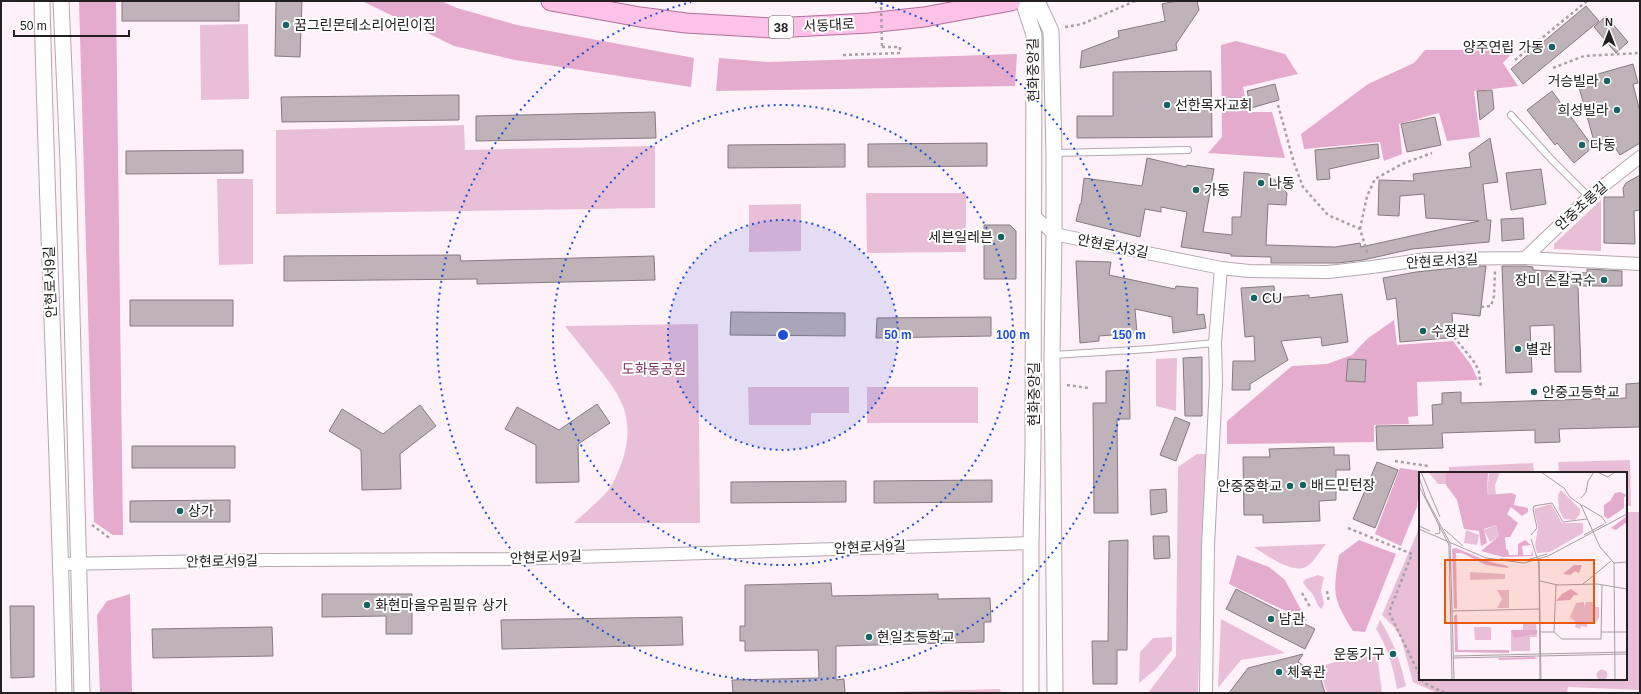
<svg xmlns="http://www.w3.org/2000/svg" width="1641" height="694" font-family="Arial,'Noto Sans KR',sans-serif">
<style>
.green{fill:#e9bfd8}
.forest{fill:#e4abcd}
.building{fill:#bfb2b9;stroke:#867a81}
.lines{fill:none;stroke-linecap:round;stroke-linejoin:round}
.service-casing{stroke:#b4a8af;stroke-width:8}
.minor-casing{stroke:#b4a8af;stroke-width:14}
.tertiary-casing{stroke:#b4a8af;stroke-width:17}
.primary-casing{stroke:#b16f98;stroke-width:21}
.path{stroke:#a99fa5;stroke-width:2.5;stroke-dasharray:3 3;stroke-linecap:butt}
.service{stroke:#fff;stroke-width:6}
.minor{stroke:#fff;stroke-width:12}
.tertiary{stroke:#fff;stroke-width:15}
.primary{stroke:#fec2e8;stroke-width:19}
.path-bridge{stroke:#a99fa5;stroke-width:2.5;stroke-dasharray:3 3;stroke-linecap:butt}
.ring{fill:none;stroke:#1d4ed8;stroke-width:2;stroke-dasharray:2 4}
.poi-dot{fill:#156462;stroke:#fff;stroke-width:1.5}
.labels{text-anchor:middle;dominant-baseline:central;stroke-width:4;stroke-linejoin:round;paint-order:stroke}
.shield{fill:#fff;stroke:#666364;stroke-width:1}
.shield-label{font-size:13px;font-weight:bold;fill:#242022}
.poi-label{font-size:14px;fill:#242022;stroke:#fff;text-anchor:start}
.street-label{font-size:14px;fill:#242022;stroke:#fff}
.park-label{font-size:14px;fill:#7b3763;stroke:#fff}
.inset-road{fill:none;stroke:#a79da3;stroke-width:1}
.view{fill:#e8590c;fill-opacity:0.15;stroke:#e8590c;stroke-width:2}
.inset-edge{fill:none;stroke:#242022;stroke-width:2}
.centre{fill:#1d4ed8;stroke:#fff;stroke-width:2}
.ring-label{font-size:12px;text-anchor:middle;font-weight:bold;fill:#1d4ed8;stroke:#fff;stroke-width:4;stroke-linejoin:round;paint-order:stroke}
</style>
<rect width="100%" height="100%" fill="#fff1f9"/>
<path class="green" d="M248,24l1,75 -48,1 -1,-75z
M464,125l1,25 190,-4v62l-379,6v-84z
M217,179h36v85l-34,1z
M866,193h100v59l-99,1z
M1601,200v51l-47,-2v-5z
M801,204v47l-52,1v-47z
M698,324l2,199h-126c10,-10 22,-19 31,-29 8,-8 13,-22 17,-32 14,-44 0,-65 -26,-97 -10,-13 -21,-26 -31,-39z
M1177,358l-1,53 -20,-5v-47z
M748,387h101v26h-38v12h-62z
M867,387h111v36h-111z
M1197,454h9l-8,239h-50l28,-37 2,-189z
M1630,460l1,46h-5v-33h-67l-1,-11z
M1533,463l1,10h-85v-6z
M1626,512h14v178l-72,-3 -1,6h-130l-24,-11 -12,-44 -7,-11 -12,-12 38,-89v153h206z
M1326,544c-6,6 -10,15 -16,20 -14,14 -44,-9 -56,-17z
M1318,575l6,2 -3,14 3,12 -2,6c-6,-4 -5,-8 -9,-14 -3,-5 -7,-6 -10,-13l3,-3z
M1221,619l64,34 -44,7 -23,28z
M1380,620c14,22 20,41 26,66l-9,3c-4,-22 -9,-41 -21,-60z
M1172,637v13l-16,19 -17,14 1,-31 13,-14z
M1363,653h10l5,8 4,32h-55l-8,-26z
M1000,689l1,4h-144z"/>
<path class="forest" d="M79,1h37l7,534h-10l-19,-13z
M362,1h79l16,7 60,17 177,33 -3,29 -176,-27 -61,-14z
M1236,41l49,13 13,20 -55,13 5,25h24l13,46 -77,-5 14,-16 -1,-92z
M1425,50h90l-12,13 15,23 -44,5 6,46 -33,4 -8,-28 -40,11 3,30 -18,7 -4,-19 -76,7 -3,-15 67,-50 46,-21z
M1017,54l-2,32 -299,5 3,-33 49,4z
M1394,320l3,25 56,-4 18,24 7,15 -61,2 1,34 -10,1 1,7 -35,1v17l-147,2v-23l65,-55 35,-2 25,-9 15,-16z
M1400,468l21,3 -4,36 -16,39 -26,-12z
M1359,540l37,14 -31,78 -12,-1c-21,-34 -20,-38 -14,-76z
M1237,555l32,12 16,13 22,41 -78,-37z
M130,594l2,99h-32l-3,-78 10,-14z"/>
<path class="building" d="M122,1h117v20h-117z
M276,1h26l-2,56 -25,-1z
M1176,1h21l2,9 -23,34 1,6 -97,18 2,-17 37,-14 -1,-6 47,-10 -3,-17z
M1586,6l13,15 -76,63 -12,-15z
M1606,16l22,26 -12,11 -22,-26z
M1633,64l5,19 -5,1 7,28v31l-20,12 -13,-19 -12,9 -18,-65z
M1211,71l1,66 -135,1v-22h36v-44z
M1275,84l4,16 -28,8 -4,-17z
M1492,90l2,19 -14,11 -3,-29z
M1552,91l41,56 -19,16 -17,-20 -2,2 -28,-35z
M459,95v25l-177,2 -1,-25z
M655,112l1,26 -180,3v-25z
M1435,117l6,28 -34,7 -6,-28z
M1490,138l8,44 -15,2 4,36h4l-2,22 -77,7 -49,11 -25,3h-67v-6l-40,-1v-2l-50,-7 6,-35 -26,-5v5l-16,-3 -5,28 -64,-16 4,-17h1l3,-26 58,8 5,-28 39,9 1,-2 27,4 -11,63 29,3v-18h9l3,-45 25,2 18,19 -1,12 -18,-1 -2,41 69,2 25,-4 1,4 118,-26 -53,-3 -2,-24 -24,2 -1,20 -21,-1 1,-35 35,1 -1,-7 58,-7 -2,-14z
M987,143v23l-119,1v-23z
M845,144v23l-117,1v-23z
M1378,144l1,14 -50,11 1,10 -13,1 -2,-30z
M243,150v23l-117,1v-23z
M1541,169l5,35 -35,6 -5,-37z
M1640,175v35l-6,1 1,33 -31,-1v-46h20l-1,-9 3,-5z
M1523,218l1,21 -22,2 -1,-22z
M984,225h26l6,6v48h-32z
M460,255l1,6 193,-5 1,24 -178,4v-5l-193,2v-25z
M1076,261l35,1 -2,13 66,14 1,-3 22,2 -1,27 7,-1 2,14 -33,5 -1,-16 -37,-8 2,24 -38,3v5l-19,2z
M1475,266h11l-6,50 -28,-3 1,14 -5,1v10l-48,4 -4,-44 -9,2 -4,-22 33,-6z
M1502,266h24l7,1v3l54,3v-4l35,2v15h-44l3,86h-26l-1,-47 -24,1 2,46 -26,1z
M1274,286l1,12 34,-3v3l33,-4 6,48 -26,4 -1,-9 -40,4 7,19 -38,24v6h-18l1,-29h22l-1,-25 -9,1 -4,-49z
M130,300h103v26h-103z
M731,312l114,1v23l-115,-1z
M991,317v19l-115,2 1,-20z
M1202,357v59h-17l-2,-58z
M1348,359l18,1 -1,22 -19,-1z
M1129,370l1,49h-13l1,94h-24l-1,-110h13v-32z
M1640,383v44l-81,2 1,13 -25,1v-13l-93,3 1,15 -66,2 -1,-24 57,-1 -1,-20 10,-1v-11l19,-1v11l165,-5v-14z
M597,404l13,19 -32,21 1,38 -43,1v-38l-31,-16 12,-22 42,23z
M420,405l16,21 -36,28 1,35 -39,1 -1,-40 -32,-19 13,-22 41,25z
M1175,417l15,6 -14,38 -16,-6z
M132,446h103v22h-103z
M1334,447v8h15l1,15h-14v30l-17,1 1,20 -57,2v-8h-19l-1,-58h27l-1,-8z
M1377,462l21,8 -23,58 -22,-9z
M992,480v22l-118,1v-22z
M846,481v21l-115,1v-21z
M1166,489l1,23 -16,3 -1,-25z
M230,500v22h-100v-21z
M1153,536h16l1,22 -16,1z
M1128,540l-1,110h-10v34h-24l-1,-43h16l1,-100z
M831,583l1,13 106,-2v5l52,-1 1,24h-7v20l-148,4v34l8,-1 1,14h-112l-1,-13 87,-2 -1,-28 -73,1v-10h-5v-15h5v-41z
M1236,589l79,40 -10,20 -79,-40z
M322,594h90v40h-26v-18l-64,1z
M10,606h24v71l-23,1z
M682,617l1,28 -181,4 -1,-29z
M272,627l1,29 -120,2 -1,-29z
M1303,654l-5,8 22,14 5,17h-96l19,-25z"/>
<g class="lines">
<g class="service-casing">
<path id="service" d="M1511,115l41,45 37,37
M1054,153l134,-3
M1053,355l97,-6 65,-6"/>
</g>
<g class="minor-casing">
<path id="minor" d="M1034,216l20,18 167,34 28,3 79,1 44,-5 55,-8 98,-1 115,6
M1525,258l64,-61 51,-40
M62,564l207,-4 241,-1 521,-16
M1206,693l2,-147 8,-163 -1,-40 6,-75"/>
</g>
<g class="tertiary-casing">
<path id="tertiary" d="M42,1c5,231 17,461 22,692
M61,1l7,161 14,531
M1023,1l11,34 -1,411 -2,97v150
M1037,1l14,30 3,122v81l-2,121 3,338"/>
</g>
<g class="primary-casing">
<path id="primary" d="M551,1l89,16 46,6 87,5 96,-5 55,-6 87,-16"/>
</g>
<path class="path" d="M1065,27l17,-3 53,-23
M843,55l57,-2v-6h-18
M1515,60l72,-59
M1553,68l31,-12 55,-3
M1278,105l16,58 9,24 25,28 32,14 8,26
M1360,229l7,-33 8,-17 27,-15 30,-11
M1481,307l10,-1 3,-10 1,-25
M1454,337l21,26 4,9 2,16
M1067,385l21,3
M1395,461l33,5
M92,525l19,14
M1348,528l64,26 -23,58 31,64
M1327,591l2,12
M1302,593l8,14
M1422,679l2,4 21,10"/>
<use href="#service" class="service"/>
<use href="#minor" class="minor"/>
<use href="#tertiary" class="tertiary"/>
<use href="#primary" class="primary"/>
<path class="path-bridge" d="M881,1l1,46"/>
</g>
<circle cx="783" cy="335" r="115" fill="#1d4ed8" fill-opacity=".12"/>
<g class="ring">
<circle cx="783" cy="335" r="115"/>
<circle cx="783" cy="335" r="230"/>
<path d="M875 2A346 346 0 1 1 691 2"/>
</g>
<g class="poi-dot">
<circle cx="286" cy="25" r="4"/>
<circle cx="1552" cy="47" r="4"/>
<circle cx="1607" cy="81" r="4"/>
<circle cx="1167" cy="105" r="4"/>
<circle cx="1617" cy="110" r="4"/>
<circle cx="1582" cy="145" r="4"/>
<circle cx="1261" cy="183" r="4"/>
<circle cx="1196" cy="190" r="4"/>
<circle cx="1001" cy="237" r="4"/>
<circle cx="1604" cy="280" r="4"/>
<circle cx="1254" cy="298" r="4"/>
<circle cx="1423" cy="331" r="4"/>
<circle cx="1518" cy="349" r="4"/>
<circle cx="1534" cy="392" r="4"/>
<circle cx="1303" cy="485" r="4"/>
<circle cx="1290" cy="486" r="4"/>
<circle cx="180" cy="511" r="4"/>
<circle cx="367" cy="605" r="4"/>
<circle cx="1271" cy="619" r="4"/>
<circle cx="869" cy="637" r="4"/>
<circle cx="1393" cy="654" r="4"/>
<circle cx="1279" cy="672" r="4"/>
</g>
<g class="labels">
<rect class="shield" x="769" y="16" width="24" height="22" rx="3"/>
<g class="shield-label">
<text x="781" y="27">38</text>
</g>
<g class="poi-label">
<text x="294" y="25">꿈그린몬테소리어린이집</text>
<text x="1544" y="47" text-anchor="end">양주연립 가동</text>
<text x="1599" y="81" text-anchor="end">거승빌라</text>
<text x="1175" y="105">선한목자교회</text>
<text x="1609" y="110" text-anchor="end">희성빌라</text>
<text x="1590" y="145">다동</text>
<text x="1269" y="183">나동</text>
<text x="1204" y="190">가동</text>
<text x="993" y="237" text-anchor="end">세븐일레븐</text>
<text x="1596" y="280" text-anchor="end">장미 손칼국수</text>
<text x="1262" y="298">CU</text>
<text x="1431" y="331">수정관</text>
<text x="1526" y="349">별관</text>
<text x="1542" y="392">안중고등학교</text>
<text x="1311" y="485">배드민턴장</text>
<text x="1282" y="486" text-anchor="end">안중중학교</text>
<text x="188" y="511">상가</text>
<text x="375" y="605">화현마을우림필유 상가</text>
<text x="1279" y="619">남관</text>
<text x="877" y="637">현일초등학교</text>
<text x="1385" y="654" text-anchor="end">운동기구</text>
<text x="1287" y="672">체육관</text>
</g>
<g class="street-label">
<text transform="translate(829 25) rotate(-3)">서동대로</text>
<text transform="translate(1033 70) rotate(-91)">현화중앙길</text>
<text transform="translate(1581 206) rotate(-42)">안중초롱길</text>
<text transform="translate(1113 246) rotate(11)">안현로서3길</text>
<text transform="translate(1442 261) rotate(-3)">안현로서3길</text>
<text transform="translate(50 282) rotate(-92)">안현로서9길</text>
<text transform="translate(1034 394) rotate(-90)">현화중앙길</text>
<text transform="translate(870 547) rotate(-2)">안현로서9길</text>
<text transform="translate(546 557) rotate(-2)">안현로서9길</text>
<text transform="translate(222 561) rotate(-1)">안현로서9길</text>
</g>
<g class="park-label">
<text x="654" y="369">도화동공원</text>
</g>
</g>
<g transform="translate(1419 472)">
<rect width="208" height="208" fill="#fff1f9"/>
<path d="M27,0v12h-8l-9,-11zM70,0h11l-5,13 1,11 -9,-1zM142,18l19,19v5l-5,6 -11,-1 -5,-9 -1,-15zM132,32l11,19h21v10l-33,19 -13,1 -2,-8 3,-18 -4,-18zM77,53l3,11 -9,6 -6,-12zM47,58l13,5 -2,10 -13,-2zM51,100l35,2v5l-35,1zM78,118h12v18h-12l5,-9zM165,130v5l2,-5h7v5h6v11l-4,5h-8v4l-6,-1 -1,3 -5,-2 1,-4 -5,-6 1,6 -2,-6 6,-14zM104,151h13l1,14h-7v14h-19v-21h12zM55,155h17v13h-16zM177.5 203a5.5 5.5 0 1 1 11 0a5.5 5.5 0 1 1-11 0Z" fill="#e9bfd8"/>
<path d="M27,0h42l-1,23 24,-2 5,2 -2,10 14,3v4l-6,4 -11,-9 -4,7 11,9 -8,14h-5l1,12 2,1 1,5h9v-11l7,-4 6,5 -9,1 1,9h8l1,-6 1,7 -30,1 -22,-6 18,-15 -3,-11 -12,4 3,14 -6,3 -2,-15 -15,-2 -7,-29 -11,-15zM201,20l7,3 -3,2v11l-16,11 -4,-3v-11l6,-4 5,-8zM208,44v6l-11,8 -5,-2zM37,76l31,13 21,5v2l-22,-3 -24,-12h-6l1,56 -3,-1 -2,-59zM155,93h8l-3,8 -4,-2 -5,4 -7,-1zM152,117l8,6h-5l-4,5 -14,1 6,-7zM38,142l1,36h51v3l-54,-1 -1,-36zM92,158h26v4l-23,4zM115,185l4,2 -39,1 -1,-2z" fill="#e4abcd"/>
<path class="inset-road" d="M2,0l19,45M122,0l23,16 6,9 11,8 19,42 14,16M178,0l11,5 7,-5M0,5l7,21 24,45 4,137M0,14l30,59 3,135M162,26l5,-6 2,-11 6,-9M163,33l20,12 4,6M0,54l11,5M0,57l67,29 38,5 24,-7 79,-42M25,57l19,17M16,62l5,-1 -1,-9M112,63l6,-7 -4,-19 1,-3 18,-3 11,19 24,-3M165,63l20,-11M112,67l8,25 1,116M81,87l27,1 20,-6M120,88l2,120M195,91l1,117M195,91l13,-1M121,109l18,4 39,-1 30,5M164,112l28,-23M208,120v36M33,139l88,-2M122,160h13l8,7h39l1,-54M135,160l2,-47M182,160h26M35,184l173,-4M34,186l174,-4"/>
<path class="view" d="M26,88h149v63h-149z"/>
<rect width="208" height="208" class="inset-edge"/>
</g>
<circle cx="783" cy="335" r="6" class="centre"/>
<g class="ring-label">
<text x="898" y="339">50 m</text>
<text x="1013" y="339">100 m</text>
<text x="1129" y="339">150 m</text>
</g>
<rect width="1641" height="694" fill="none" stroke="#242022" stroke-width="4"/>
<g transform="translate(1609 32)" stroke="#ffffff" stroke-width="3" paint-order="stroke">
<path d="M0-3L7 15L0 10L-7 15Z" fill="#242022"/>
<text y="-6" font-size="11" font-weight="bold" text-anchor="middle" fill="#242022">N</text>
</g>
<path d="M14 30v6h115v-6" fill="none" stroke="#242022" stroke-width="2"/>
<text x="20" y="30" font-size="12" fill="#242022" stroke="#ffffff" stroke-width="3" paint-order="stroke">50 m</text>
</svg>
